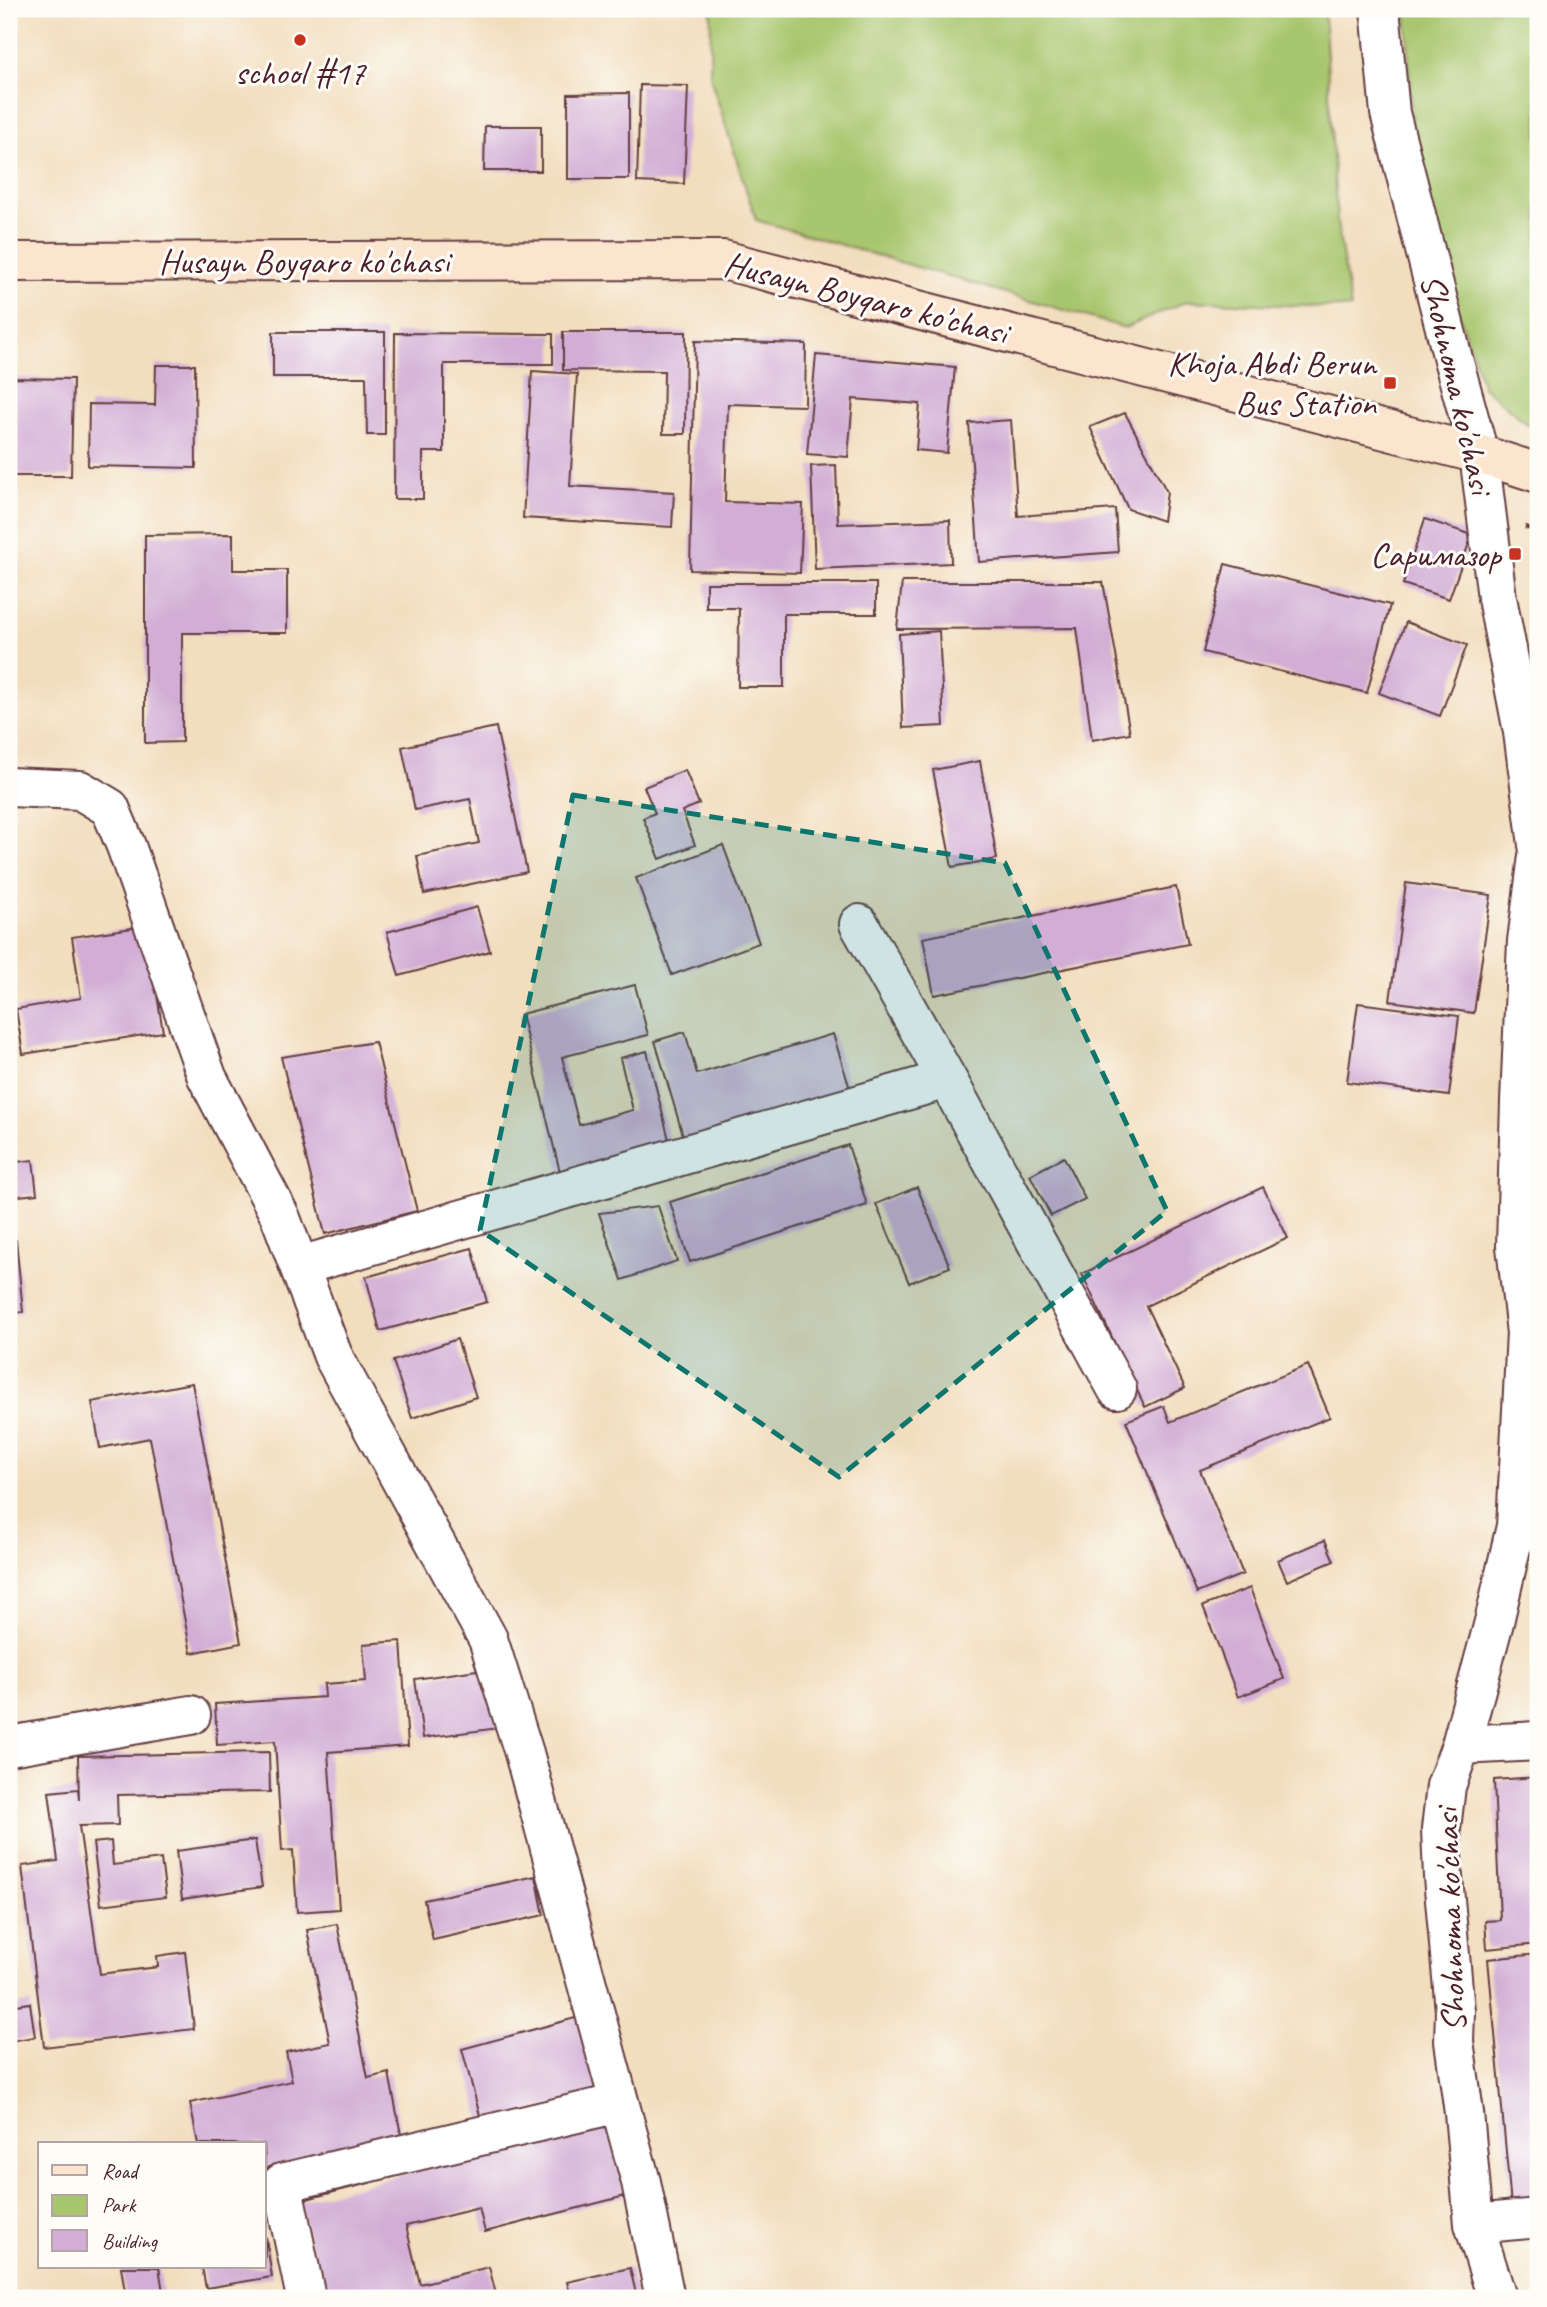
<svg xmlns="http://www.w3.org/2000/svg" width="1547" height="2307" font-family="Caveat,sans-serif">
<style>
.green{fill:#a8c66d;stroke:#79724c;stroke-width:2}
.building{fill:#d2add5}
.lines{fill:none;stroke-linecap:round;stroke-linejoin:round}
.street-casing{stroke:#633c41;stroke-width:42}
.secondary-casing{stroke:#633c41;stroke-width:42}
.path{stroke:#633c41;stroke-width:4.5;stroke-dasharray:5 5;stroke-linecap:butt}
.street{stroke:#fff;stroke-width:38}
.secondary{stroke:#fbe5cf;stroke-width:38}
.marked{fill:#0f766e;fill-opacity:0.2;stroke:#0f766e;stroke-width:5;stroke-dasharray:14 9;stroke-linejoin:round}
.poi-dot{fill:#c8321e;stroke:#fdfcf7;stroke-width:2.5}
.labels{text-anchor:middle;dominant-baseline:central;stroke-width:6;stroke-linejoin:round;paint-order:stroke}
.poi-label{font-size:35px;fill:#4a1f2b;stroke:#fdfcf7;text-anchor:end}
.street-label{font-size:35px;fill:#4a1f2b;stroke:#fdfcf7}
</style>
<rect width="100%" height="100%" fill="#fdfcf7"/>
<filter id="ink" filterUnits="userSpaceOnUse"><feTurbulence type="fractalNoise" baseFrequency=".0143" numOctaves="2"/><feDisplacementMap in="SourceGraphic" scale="14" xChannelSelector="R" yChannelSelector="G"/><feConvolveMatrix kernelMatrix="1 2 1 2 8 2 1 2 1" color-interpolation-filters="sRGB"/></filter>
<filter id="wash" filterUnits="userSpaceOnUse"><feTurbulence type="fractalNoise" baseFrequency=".00686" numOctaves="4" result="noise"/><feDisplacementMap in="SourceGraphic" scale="28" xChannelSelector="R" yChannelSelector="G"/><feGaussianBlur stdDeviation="1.57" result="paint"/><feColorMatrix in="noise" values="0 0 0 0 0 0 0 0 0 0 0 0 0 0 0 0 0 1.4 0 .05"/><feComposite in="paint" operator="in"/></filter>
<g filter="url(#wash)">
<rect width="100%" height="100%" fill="#f2ddbd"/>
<path class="green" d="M711,9h613l13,213 14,86 -164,-7 -62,27 -369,-108 -46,-143z
M1406,9h132v419l-8,-2 -47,-39 -51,-156 -20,-107z"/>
<g id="blocks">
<path class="building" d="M640,85l48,1 -4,98 -47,-2z
M629,93v86h-61v-85z
M485,126h56v45h-57z
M273,332h112v103h-18l-1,-58h-93z
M563,332h123l-1,102h-22l1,-63 -101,-1z
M395,333l158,1v30h-109v88h-21v47h-29z
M695,341l111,3 -1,62 -77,-2 -3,98 78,2 -3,69 -110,-3z
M816,355l139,12 -8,86 -31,-3 4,-46 -67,-5 -5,58 -41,-3z
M156,365h39l1,103 -108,-2 1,-62 66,1z
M532,371l45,3 -7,112 104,6 -2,35 -149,-9z
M9,378l64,1 -2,97h-62z
M1125,413l42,79 -4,29 -35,-12 -38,-82z
M1011,420l7,96 97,-7 3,43 -139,10 -10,-139z
M836,465l2,59 112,-4 1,43 -136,6 -4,-103z
M1425,519l47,16 -23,64 -46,-15z
M233,534v36h54v63h-105v109l-37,1v-208z
M1225,564l165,41 -23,88 -164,-41z
M902,582h201l27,151 -38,7 -15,-112 -180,1z
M706,583h170v31h-92v73h-46l1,-79h-33z
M1406,622l61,23 -27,71 -61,-23z
M939,631l5,95 -41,2 -4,-94z
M496,727l31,145 -103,22 -7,-38 62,-13 -9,-44 -55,11 -13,-63z
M980,761l17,98 -45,8 -19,-97z
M685,770l14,34 -17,7 13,34 -35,14 -17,-41 12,-5 -11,-26z
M723,845l36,98 -87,32 -36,-97z
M1406,883l85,12 -17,118 -84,-12z
M1176,887l12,57 -254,51 -11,-57z
M477,907l13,44 -91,25 -12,-44z
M146,926l17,106 -140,22 -7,-45 65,-11 -9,-61z
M635,985l13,50 -86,22 17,68 54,-15 -13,-52 27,-7 23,93 -110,28 -39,-158z
M1358,1003l101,13 -10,80 -102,-14z
M685,1032l12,42 136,-40 18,58 -166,50 -30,-101z
M375,1042l42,169 -92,23 -44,-177z
M848,1145l19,60 -177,57 -20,-60z
M1064,1157l21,42 -34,17 -21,-41z
M33,1160l4,34 -28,3v-34z
M917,1187l33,80 -41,16 -33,-79z
M1263,1187l25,51 -142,68 39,82 -40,19 -63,-133z
M658,1206l19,55 -55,19 -23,-67z
M9,1240h7l7,72 -14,2z
M472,1248l15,54 -107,29 -14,-54z
M457,1339l19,58 -64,21 -19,-57z
M1308,1365l22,52 -130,53 43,104 -46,19 -71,-172 38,-15 6,16z
M192,1383l49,260 -50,10 -41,-215 -50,10 -8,-46z
M1325,1540l9,21 -47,20 -9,-21z
M1250,1588l34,91 -46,18 -35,-91z
M401,1641l7,105 -80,6 11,157 -42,3 -4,-62 -11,1 -7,-110 -58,4 -2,-41 110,-7 -1,-13 42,-3 -3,-37z
M491,1668l8,60 -76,10 -8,-59z
M269,1752l1,40 -153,3 1,30 -39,1 21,148 58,-7 -1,-11 28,-4 9,77 -150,18 -22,-181 36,-5 -9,-69 29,-3 1,11 -1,-44z
M1538,1777v167l-51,5 -2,-28 15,-1 -6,-140z
M255,1840l7,47 -80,12 -6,-48z
M111,1841l2,24 48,-6 5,38 -65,8 -8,-62z
M536,1876l8,39 -111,25 -9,-40z
M337,1924l31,154 21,-5 13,67 -137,28 -1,-24h-66l-8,-41 102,-22 -6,-29 44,-9 -23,-113z
M1538,1954v249l-27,2 -23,-246z
M30,2003l5,34 -26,4v-35z
M579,2017l20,75 -117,31 -20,-74z
M607,2122l18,74 -140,36 -6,-24 -73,18 14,58 69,-17 8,31h-173l-25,-97z
M266,2237l6,40 -66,11 -4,-21h62z
M121,2267h38l5,31h-38z
M630,2268l7,30h-66l-4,-16z"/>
</g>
</g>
<g filter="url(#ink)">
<use href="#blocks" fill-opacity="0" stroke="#633c41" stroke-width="2"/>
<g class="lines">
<g class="street-casing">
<path id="street" d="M1380,9l10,104 63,246 26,95 18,144 26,134 15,113
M9,787l71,3 30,18 16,38 81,231 73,139 53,140 155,283 36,114 117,429 24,116
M859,924l88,155
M300,1266l647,-187 170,310
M1461,1745l77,-4
M9,1746l182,-31
M1474,2224l64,-6
M306,2298l-24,-115 337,-80
M1497,2298l-23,-74 -10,-111 -10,-72 1,-30 -12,-134 -2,-48 5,-43 15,-41 33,-123 22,-96 10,-193 -10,-87 4,-145 7,-160 11,-85"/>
</g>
<g class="secondary-casing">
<path id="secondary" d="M9,262l714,-2 756,194 59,19"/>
</g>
<path class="path" d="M1525,527l13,4"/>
<use href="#street" class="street"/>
<use href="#secondary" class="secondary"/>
</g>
</g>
<path class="marked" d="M573,795l432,68 162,348 -328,266 -359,-247z"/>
<g class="poi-dot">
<circle cx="300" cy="40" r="7"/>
<rect x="1383" y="376" width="14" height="14" rx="3.5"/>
<rect x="1508" y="547" width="14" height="14" rx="3.5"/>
</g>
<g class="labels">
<g class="poi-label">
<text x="300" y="72" text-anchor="middle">school #17</text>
<text x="1376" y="363">Khoja Abdi Berun<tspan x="1376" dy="40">Bus Station</tspan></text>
<text x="1501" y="554">Саримазор</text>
</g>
<g class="street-label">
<text x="304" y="261">Husayn Boyqaro ko'chasi</text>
<text transform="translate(866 298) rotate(14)">Husayn Boyqaro ko'chasi</text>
<text transform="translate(1457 384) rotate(77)">Shohnoma ko'chasi</text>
<text transform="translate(1450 1920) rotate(-92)">Shohnoma ko'chasi</text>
</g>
</g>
<rect width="1547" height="2307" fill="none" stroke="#fdfcf7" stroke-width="35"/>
<rect x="38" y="2142" width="228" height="126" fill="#fdfcf7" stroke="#b5a4a5" stroke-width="2"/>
<rect x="52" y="2165" width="35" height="10" fill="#fbe5cf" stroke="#b5a4a5" stroke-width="2"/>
<text x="102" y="2178" font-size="21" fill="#4a1f2b">Road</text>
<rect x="52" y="2195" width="35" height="21" fill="#a8c66d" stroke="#b5a4a5" stroke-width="2"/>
<text x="102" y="2212" font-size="21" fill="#4a1f2b">Park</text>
<rect x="52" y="2230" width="35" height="21" fill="#d2add5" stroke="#b5a4a5" stroke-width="2"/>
<text x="102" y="2248" font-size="21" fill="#4a1f2b">Building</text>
</svg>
